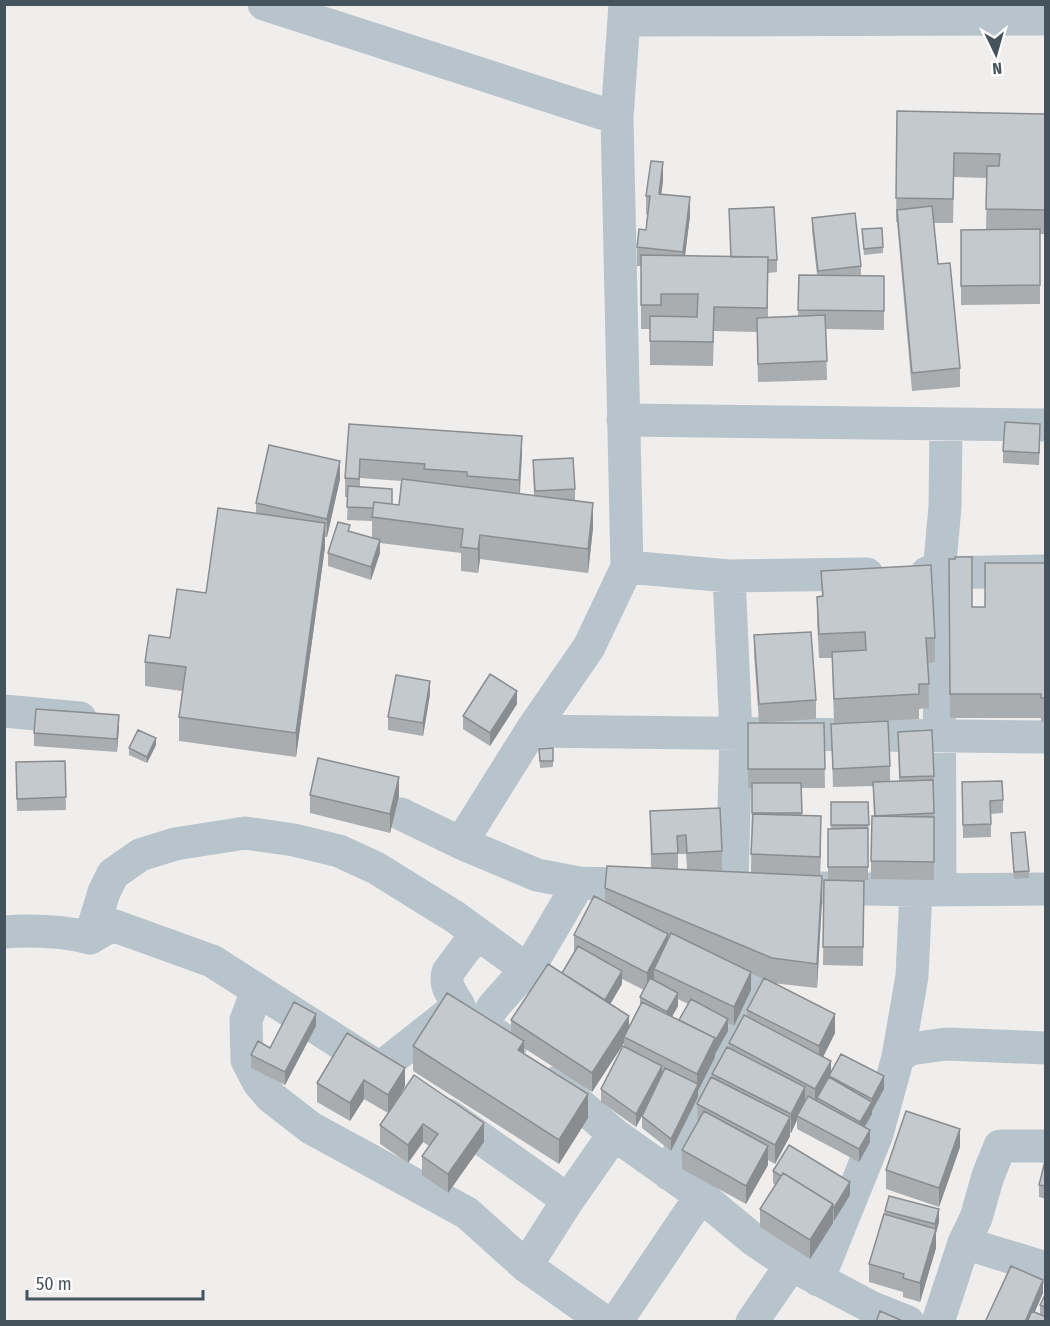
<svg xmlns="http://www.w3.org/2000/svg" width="1050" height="1326" font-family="'Fira Sans Condensed',sans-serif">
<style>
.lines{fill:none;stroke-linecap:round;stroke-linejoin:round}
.minor{stroke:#b8c4cb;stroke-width:33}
.wall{fill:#a9adb0;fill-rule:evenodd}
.shaded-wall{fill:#898d90}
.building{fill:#c4c9cd;stroke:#898d90;stroke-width:1.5}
</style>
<rect width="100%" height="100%" fill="#f0eded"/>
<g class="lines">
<path class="minor" d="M264,4l353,114
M624,20l422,-1
M623,420l423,5
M627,567l102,9 138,-2
M927,573l119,-2
M729,576l7,158 -4,152
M4,711l76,7
M531,731l515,6
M401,814l60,29 76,32 42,8 70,2
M461,843l70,-112 58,-84 38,-80 -10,-449 8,-114
M776,887l140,3 130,-1
M940,889l-1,-316 6,-66 1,-83
M4,932c29,-2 58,-1 86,6l22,-13 100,36 166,106
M90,938l14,-46 9,-18 27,-19 35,-11 70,-11 49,7 45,11 37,17 79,49 71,52
M257,991l-11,29 1,40 12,23 12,14 40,31 156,85 59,53 79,56
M459,1006c-7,-12 -15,-20 -11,-34l29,-39
M511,1045l-29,-20 11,-18 39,-44 47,-80
M898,1057l12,-8 36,-5 100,4
M380,1068l75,-59
M555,1083l59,51 87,62 53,44 37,25 82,43 35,14
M448,1115l120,85
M669,1174l44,-94 19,-33 29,-61 -50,-23
M964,1243l82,25
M526,1266l42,-66 46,-66
M818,1280l59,-146 21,-77 14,-81 4,-86
M616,1322l85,-126
M752,1322l39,-57
M938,1322l26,-79 12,-25 12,-42 12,-30h46"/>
</g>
<path class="wall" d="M897,111l149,3v120h-6v70l-79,1v-75h25l1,-52 -33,-1 -1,46h-19l4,41 22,104v19l-48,4 -15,-169h-1z
M663,181l-2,13 29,22 -5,40 46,1 -2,-48 48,51v12l-9,1v44l30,-1 1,-41h18l-5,-44v-13l49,48v10h23v54l-58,-1 1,51 -69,2 -1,-50 -43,-1 -1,35 -63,-1v-36h-9v-63h-4v-19l9,-17 1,-15 -1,-1v-18z
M862,229l21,18v6l-19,2z
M349,424l173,30 -2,40 14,2 -1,-36 42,29v12l18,27 -5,45 -108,-14 -2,14 -17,-2v-18l-81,-10v10l-9,27 -43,-14v-13l22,-22 22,7v-17l-25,-1 1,-23h-3v-19zM360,478l41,3 -2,24 -7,-1 -32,-17z
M1040,437l-1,28 -36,-2v-12z
M340,479l-13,58h-2v10l-29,210 -117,-16v-24l3,-26 -37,-5v-24l25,-24 36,-45 50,-80v-10z
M949,559l23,48h13l61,-44v159h-5v-4h-91z
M821,571l114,67v24l-7,1 1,45 -10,1v10l-85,4 -2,-65h-13l-2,-37v-24h5z
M754,635l62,65v19l-57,4 -5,-69z
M430,694l-7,42 -35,-6v-13z
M517,704l-27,42 -27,-17v-13z
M748,723h76l1,65h-24l1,27 19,20 -1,41 2,24 -5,88 -45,-5 63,50 -12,24 8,17 53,15 -12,22v3l-7,13 5,15 -11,20 -62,-33v-9l-6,13 -1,-1v4l-15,28 -7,-4v5l-22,39 -64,-35v-19l16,-27 -1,-19 15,-27v-3l17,-26v-5l18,-27v-6l16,-31 -12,-6v17l-17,36 -6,-3v8l-13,23v3l-17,34v6l-27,54 -29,-23v-12l-6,11 -35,-25v-13l23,-42v-4l-32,49 -68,-44v6l64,64 -29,46 -146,-93v-25l98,-13v-13l51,-47 12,-20v-18l31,-33v-14l46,-20 -1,-57 72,40v19l-11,1 40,1 1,-84h-4zM678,854h8l1,15h-9zM622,979l22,11 -4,7v8l-11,21 -19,-22 12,-20zM678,999l10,5 -9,16 -7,-3 6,-11z
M831,724l59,42v16l9,-1 -1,-49 36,44v12h-1l1,29v63l-63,-1v-18l3,-45 -1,-30 -40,1z
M119,727l-2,25 -83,-6v-13z
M156,745l-9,18 -18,-8v-7z
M553,748v19l-13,1 -1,-19z
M65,761l1,49 -49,1 -1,-49z
M962,782l41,18v13l-12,1v23l-28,1z
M310,795l89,1 -9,37 -80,-20z
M831,802h37v78h-40v-51h3z
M1011,833l18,38v7l-15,1z
M824,880l40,1 -1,85 -40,-1z
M316,1026l-31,59 -34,-17v-13z
M347,1033l58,53 -12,21 91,35 -36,51 -26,-18v-19l7,-10 -6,-4 -15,21 -28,-19v-19l8,-12 -24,-14 -14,22 -33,-19v-19z
M960,1147l-21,60 -53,-18v-19z
M1046,1157v42l-7,-2v-12z
M773,1171l77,24 -16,26 -1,-1v3l-23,36 -50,-32v-18l15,-24 -2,-2z
M885,1211l54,11 -3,11v15l-16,54 -17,-5v-5l-34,-10v-18z
M1043,1293l-8,19 5,2v-9l6,-12v29h-61z"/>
<path class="shaded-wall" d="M663,162v19l-4,31v-18z
M690,197v19l-7,55v-19z
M522,436v18l-3,44v-18z
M340,461v18l-13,58v-18z
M593,503v25l-5,45v-24z
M325,523v24l-29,210v-24z
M480,535v24l-2,14v-24z
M380,540v13l-9,27v-13z
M430,681v13l-7,42v-13z
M517,691v13l-27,42v-13z
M119,715v12l-2,25v-13z
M156,738v7l-9,18v-6z
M399,777v19l-9,37v-19z
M821,816v19l-1,41v-19z
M822,876v24l-5,88v-24z
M668,934v19l-14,16v10l-7,13v-19z
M622,971v13l-17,29v-13z
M751,972v18l-17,36v-19z
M678,993v13l-11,19v-13z
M316,1014v12l-31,59v-13z
M835,1014v19l-16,32v-19z
M629,1016v19l-5,2v6l-32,49v-19z
M728,1019v12l-13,23v3l-17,34v6l-27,54v-12l26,-53v-12l18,-36z
M524,1041v25l-6,-16z
M831,1061v15h-2v5l-12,17v7l-2,3v-19z
M662,1066v12l-26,49v-13z
M405,1068v18l-17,28v-19z
M884,1076v13l-12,22v3l-12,21v-13l12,-20v-3z
M364,1080v19l-14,22v-18z
M805,1087v19l-8,10v4l-6,13v-19z
M588,1094v24l-29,46v-24z
M790,1117v19l-15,28v-19z
M484,1123v19l-36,51v-19z
M423,1124v18l-15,21v-18z
M960,1129v18l-21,60v-19z
M870,1130v12l-11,20v-13z
M768,1146v19l-22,39v-18z
M850,1182v13l-16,26v-13z
M833,1204v19l-23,36v-19z
M939,1209v13l-3,11v15l-16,54v-19l15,-50v-9z
M1043,1280v13l-13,29h-5z"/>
<path class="building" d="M897,111l149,3v96l-60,-1 1,-43h12l1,-12 -46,-1 -1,46 -57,-1z
M651,161l12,1 -4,32 31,3 -7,55 -46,-5 2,-18 7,1 4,-34h-4z
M932,206l6,58 12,-1 10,105 -48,5 -15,-163z
M774,207l3,53h-9v-3h-37l-2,-48z
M855,213l6,53 -43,5 -6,-53z
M882,228l1,19 -19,2 -2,-20z
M1040,229v56l-79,1v-56z
M641,255l127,2 -1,51 -53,-1 -1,35 -63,-1v-25l47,1 1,-23h-37v11h-20z
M799,275l85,1v35l-86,-1z
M825,315l2,46 -69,3 -1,-46z
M1005,422l35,2 -1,29 -36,-2z
M349,424l173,12 -3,44 -52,-4v-4l-43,-3 1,-5 -65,-5 -1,20 -14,-1z
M269,445l71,16 -13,58 -71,-16z
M573,458l2,31 -40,2 -2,-31z
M402,479l191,24 -5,46 -108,-14 -2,14 -17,-2 2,-18 -91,-12 2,-15 25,3z
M348,486l44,3v15l-18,-2 -1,6 -26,-1z
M218,508l107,15 -29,210 -117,-16 7,-50 -41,-5 4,-27 21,3 7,-49 29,4z
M338,522l12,3 -2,6 32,9 -9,27 -43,-14z
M955,557h17v50h13v-44h61v135h-5v-4h-91l-1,-135h6z
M931,565l4,73h-9l3,46h-10v10l-85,5 -2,-47 34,-2 -1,-18 -46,2 -2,-37 6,-1 -2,-25z
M811,632l5,68 -57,4 -5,-69z
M490,674l27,17 -27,42 -27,-17z
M396,675l34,6 -7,42 -35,-6z
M36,709l83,6 -2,24 -83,-6z
M888,721l2,45 -57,3 -2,-45z
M748,723h76l1,46h-77z
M138,730l18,8 -9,19 -18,-9z
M932,730l2,46 -34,1 -2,-45z
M553,748v13h-13l-1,-12z
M318,758l81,19 -9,37 -80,-19z
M65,761l1,36 -49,2 -1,-37z
M933,780l1,33 -59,3 -2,-34z
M1002,781l1,19 -13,1 1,23 -28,1 -1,-43z
M752,783h49l1,30h-50z
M831,802h37l1,23h-38z
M720,808l2,43 -35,2 -1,-18 -9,1 1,17 -26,1 -2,-43z
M753,814l68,2 -1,41 -69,-3z
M872,816l62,1v45l-63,-1z
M868,828v39h-40v-38z
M1025,832l4,39 -15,1 -3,-39z
M607,866l215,10 -5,88 -45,-6 -167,-70z
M824,880l40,1 -1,66h-40z
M594,896l74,38 -21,39 -73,-38z
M671,933l80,39 -17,35 -80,-38z
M578,946l44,25 -17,29 -43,-27z
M548,964l81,52 -37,57 -81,-53z
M650,978l28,15 -11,19 -27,-15z
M764,978l71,36 -16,32 -72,-36z
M447,993l77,48 -6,9 70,44 -29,46 -146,-94z
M691,999l37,20 -13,22v-3l-36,-18z
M294,1002l22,12 -31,58 -34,-17 7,-14 12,7z
M642,1002l73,36 -18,36 -73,-37z
M744,1015l87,46 -16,28 -86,-46z
M347,1033l58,35 -17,27 -24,-15 -14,23 -33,-20z
M623,1046l39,20 -26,48 -35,-25z
M727,1047l78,40 -14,27 -79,-40z
M841,1054l43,22 -12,23 -43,-23z
M665,1068l33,16 -27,55 -29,-23z
M414,1075l70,48 -36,51 -26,-18 16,-22 -15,-10 -15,21 -28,-20z
M711,1077l79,40 -15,28 -78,-41z
M829,1077l43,25 -12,20 -43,-24z
M808,1096l62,34 -11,19 -62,-33z
M704,1111l64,35 -22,40 -64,-36z
M906,1111l54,18 -21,59 -53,-18z
M789,1145l61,37 -16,26h-1v-4l-50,-31 -2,3 -8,-5z
M1046,1157v29l-7,-1z
M783,1173l50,31 -23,36 -50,-31z
M889,1196l50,13 -4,15 -50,-13z
M884,1214l52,15 -16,54 -17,-5 1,-4 -35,-10z
M1011,1266l32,14 -18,42h-40z
M1046,1293v14l-6,-2z
M880,1311l25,11h-29z
M1032,1311l14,6v5h-19z"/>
<rect width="1050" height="1326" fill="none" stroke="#45535c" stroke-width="12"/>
<g transform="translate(996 54) rotate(175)" stroke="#ffffff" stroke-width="4.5" paint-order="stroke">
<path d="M0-4.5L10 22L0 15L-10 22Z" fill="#45535c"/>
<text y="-9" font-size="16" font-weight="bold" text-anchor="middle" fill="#45535c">N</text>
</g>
<path d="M27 1290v9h176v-9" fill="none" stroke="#45535c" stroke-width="3"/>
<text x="36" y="1290" font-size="18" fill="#45535c" stroke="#ffffff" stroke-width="4.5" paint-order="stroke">50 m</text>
</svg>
